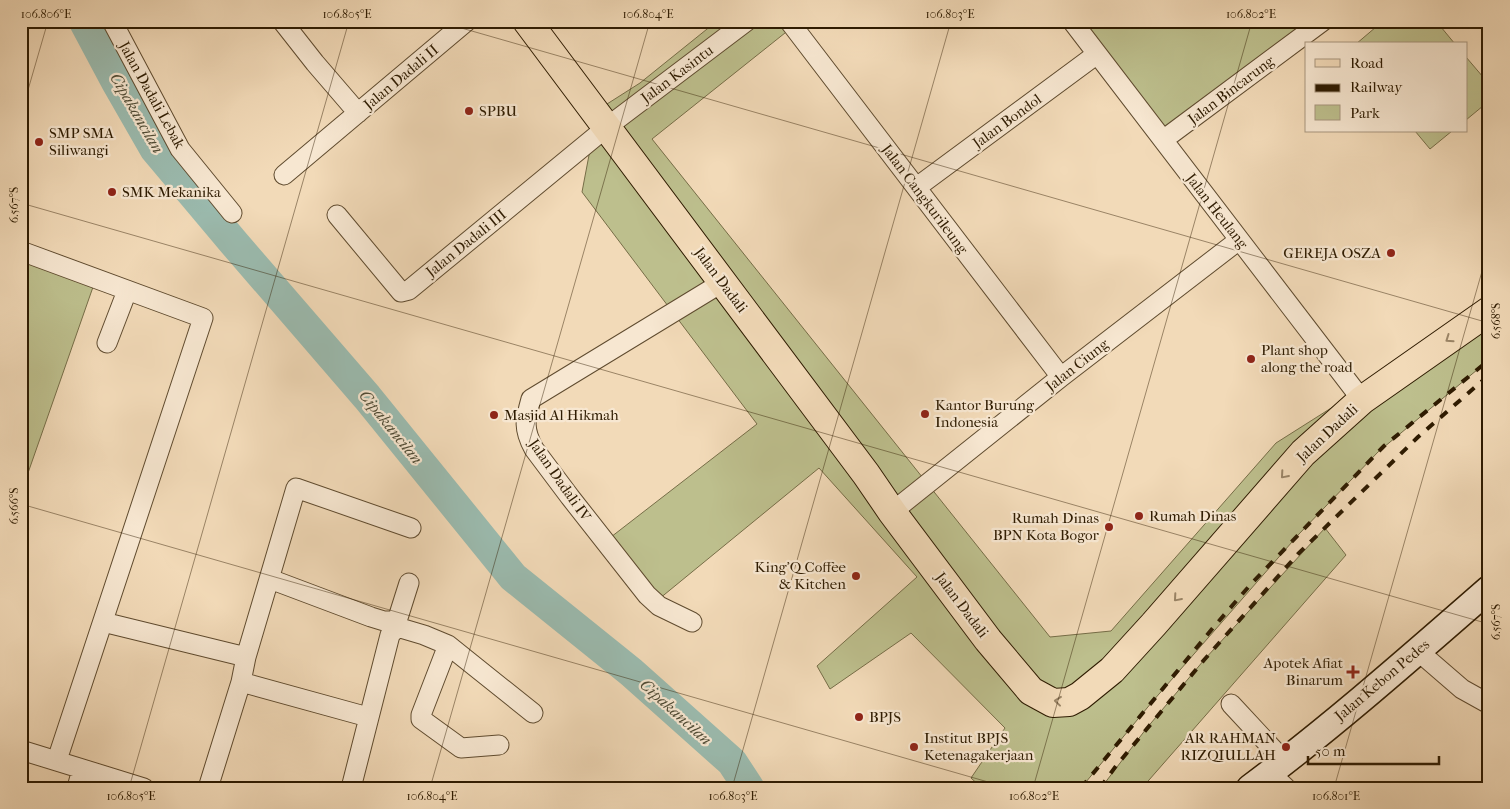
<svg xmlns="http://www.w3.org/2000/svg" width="1510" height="809" font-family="'IM FELL French Canon',serif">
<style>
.green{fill:#bdbf8d;stroke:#766d47}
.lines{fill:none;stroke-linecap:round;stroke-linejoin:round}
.river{stroke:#9bbbaf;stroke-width:31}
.street-casing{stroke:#5f4b2f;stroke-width:21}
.secondary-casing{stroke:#2e1b01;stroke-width:29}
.primary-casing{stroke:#2e1b01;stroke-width:30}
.street{stroke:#f7e7d1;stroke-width:19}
.secondary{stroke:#f7e7d1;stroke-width:26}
.primary{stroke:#f2dab8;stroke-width:28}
.rail{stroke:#2e1b01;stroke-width:4;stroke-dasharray:9 9;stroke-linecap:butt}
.oneway{stroke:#9a8466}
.ticks{fill:none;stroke:#2e1b01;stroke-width:1;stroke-opacity:0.45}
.poi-dot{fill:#8f2418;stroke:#f7e7d1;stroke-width:2}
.labels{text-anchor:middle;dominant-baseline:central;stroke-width:4.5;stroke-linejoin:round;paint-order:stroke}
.street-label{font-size:15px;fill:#2e1b01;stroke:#f7e7d1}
.poi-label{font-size:15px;fill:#2e1b01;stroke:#f7e7d1;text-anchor:start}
.water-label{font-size:16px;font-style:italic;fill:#4f4b35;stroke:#f7e7d1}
.neatline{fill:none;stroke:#2e1b01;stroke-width:2}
.ticks-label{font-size:12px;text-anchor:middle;fill:#2e1b01}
</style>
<rect width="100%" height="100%" fill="#f2dab8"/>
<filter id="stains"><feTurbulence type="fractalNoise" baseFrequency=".004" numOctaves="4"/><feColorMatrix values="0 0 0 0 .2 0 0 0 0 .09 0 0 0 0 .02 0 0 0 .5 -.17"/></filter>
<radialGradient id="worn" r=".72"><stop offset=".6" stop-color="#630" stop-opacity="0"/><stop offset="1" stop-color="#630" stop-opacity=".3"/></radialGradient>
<path class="green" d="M717,21h83l-148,118 398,498 61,-6 165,-188 213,-135v52l-111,92 -79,82 -147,168 -71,86h-99l-11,-10 34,-50 -94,-95 -81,56 -13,-23 100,-89 -98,-109 -160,131 -48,-62 146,-113 -175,-232 15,-79 -1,-2 44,-28z
M1071,21h254l-162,119z
M1383,21h53l19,23h-99z
M1466,57l23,27v17l-23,19z
M1415,131h37l-22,18z
M21,260l72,27 -72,206z
M1325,528l21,27 -204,233h-41l45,-59 58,-69z"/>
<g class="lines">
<path class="river" d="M84,21l32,60 39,68 79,94 133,154 146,180 118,95 101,90 17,26"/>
<g class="street-casing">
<path id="street" d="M112,21l68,128 52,64
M282,21l33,42 43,50
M789,21l272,356
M1072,21l290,379
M1163,140l160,-119
M284,175l183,-154
M917,187l180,-133
M337,215l64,77 8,-2 198,-163 140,-106
M21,251l182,67 -146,442
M107,343l20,-52
M892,512l169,-135 178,-137
M270,579l101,38 13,4h13
M103,622l143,35
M692,622l-33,-16 -12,-11 -77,-98 -36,-48c-11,-20 -9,-29 -3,-50l192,-117
M397,627l27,8 24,10 85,68
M448,645l-27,70v4l40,29 38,-3
M1418,651l44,38 27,15
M241,682l127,35
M1231,704l54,58
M21,750l123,38
M1270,773l16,15
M77,788l5,-19
M208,788l33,-106 5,-25 50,-169 115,40
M351,788l39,-153 7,-8v-6l12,-38"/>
</g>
<g class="secondary-casing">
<path id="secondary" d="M1250,788c83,-62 161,-131 239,-199"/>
</g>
<g class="primary-casing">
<path id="primary" d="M527,21l339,453 26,38 96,128 43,51 22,12 16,-1 11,-6 32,-26 42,-46 149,-171 59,-53 127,-89"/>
</g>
<use href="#street" class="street"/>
<use href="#secondary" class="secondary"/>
<use href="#primary" class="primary"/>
<path class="rail" d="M1081,788l131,-159 39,-45 133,-138 105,-86
M1100,788l16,-22 88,-106 94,-106 120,-117 71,-62"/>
</g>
<defs><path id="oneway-chevron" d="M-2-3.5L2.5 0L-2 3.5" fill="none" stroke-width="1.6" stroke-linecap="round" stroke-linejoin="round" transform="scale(1.25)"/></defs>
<g class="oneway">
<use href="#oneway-chevron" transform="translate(1449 339) rotate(145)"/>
<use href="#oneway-chevron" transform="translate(1284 475) rotate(131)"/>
<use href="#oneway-chevron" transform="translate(1177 598) rotate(131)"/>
<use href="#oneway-chevron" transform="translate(1058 701) rotate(-174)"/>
</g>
<path class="ticks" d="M437,21l1052,302M1487,21l2,1M21,114l27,-93M21,203l1468,421M21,504l988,284M129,788l220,-767M430,788l220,-767M732,788l219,-767M1033,788l219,-767M1334,788l155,-541"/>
<g class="poi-dot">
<circle cx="469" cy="111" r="5"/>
<circle cx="39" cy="142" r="5"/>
<circle cx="112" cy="192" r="5"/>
<circle cx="1391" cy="253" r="5"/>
<circle cx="1251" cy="359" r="5"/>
<circle cx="925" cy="414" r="5"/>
<circle cx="494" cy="415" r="5"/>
<circle cx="1139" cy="516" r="5"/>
<circle cx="1109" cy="527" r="5"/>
<circle cx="856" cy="576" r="5"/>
<path d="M1350.5 664.5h5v5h5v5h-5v5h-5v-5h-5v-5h5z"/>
<circle cx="859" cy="717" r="5"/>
<circle cx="914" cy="747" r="5"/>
<circle cx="1286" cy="747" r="5"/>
</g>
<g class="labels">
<g class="street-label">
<text transform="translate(677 74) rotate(-37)">Jalan Kasintu</text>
<text transform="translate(401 77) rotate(-40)">Jalan Dadali II</text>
<text transform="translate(1231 90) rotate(-37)">Jalan Bincarung</text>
<text transform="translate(152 95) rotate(61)">Jalan Dadali Lebak</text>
<text transform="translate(1007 121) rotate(-36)">Jalan Bondol</text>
<text transform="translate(925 199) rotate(53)">Jalan Cangkurileung</text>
<text transform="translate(1217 211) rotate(52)">Jalan Heulang</text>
<text transform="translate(466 243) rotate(-39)">Jalan Dadali III</text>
<text transform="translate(721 280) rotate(53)">Jalan Dadali</text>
<text transform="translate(1077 365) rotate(-38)">Jalan Ciung</text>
<text transform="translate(1327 433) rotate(-43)">Jalan Dadali</text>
<text transform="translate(560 480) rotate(55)">Jalan Dadali IV</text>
<text transform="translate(962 605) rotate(53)">Jalan Dadali</text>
<text transform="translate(1382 680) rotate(-40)">Jalan Kebon Pedes</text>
</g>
<g class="poi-label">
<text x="479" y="111">SPBU</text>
<text x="49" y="133">SMP SMA<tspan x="49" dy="17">Siliwangi</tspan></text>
<text x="122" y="192">SMK Mekanika</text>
<text x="1381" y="253" text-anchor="end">GEREJA OSZA</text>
<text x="1261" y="350">Plant shop<tspan x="1261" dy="17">along the road</tspan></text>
<text x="935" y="405">Kantor Burung<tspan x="935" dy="17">Indonesia</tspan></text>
<text x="504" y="415">Masjid Al Hikmah</text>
<text x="1149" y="516">Rumah Dinas</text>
<text x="1099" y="518" text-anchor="end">Rumah Dinas<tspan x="1099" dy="17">BPN Kota Bogor</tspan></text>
<text x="846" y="567" text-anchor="end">King'Q Coffee<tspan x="846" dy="17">&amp; Kitchen</tspan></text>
<text x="1343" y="663" text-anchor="end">Apotek Afiat<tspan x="1343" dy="17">Binarum</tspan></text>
<text x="869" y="717">BPJS</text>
<text x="924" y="738">Institut BPJS<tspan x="924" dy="17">Ketenagakerjaan</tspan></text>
<text x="1276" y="738" text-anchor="end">AR RAHMAN<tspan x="1276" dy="17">RIZQIULLAH</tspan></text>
</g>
<g class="water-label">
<text transform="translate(137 113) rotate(60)">Cipakancilan</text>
<text transform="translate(391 427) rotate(51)">Cipakancilan</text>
<text transform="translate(676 712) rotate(42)">Cipakancilan</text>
</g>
</g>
<rect width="1510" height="809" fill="none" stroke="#f2dab8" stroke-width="55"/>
<rect x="1305" y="42" width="162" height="90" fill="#f7e7d1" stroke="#a7957e"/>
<rect x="1315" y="59" width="25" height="8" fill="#f2dab8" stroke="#a7957e"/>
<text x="1350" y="68" font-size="15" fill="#2e1b01">Road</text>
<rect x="1315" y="84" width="25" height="8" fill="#2e1b01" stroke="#a7957e"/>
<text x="1350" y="92" font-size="15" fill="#2e1b01">Railway</text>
<rect x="1315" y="105" width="25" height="15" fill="#bdbf8d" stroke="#a7957e"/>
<text x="1350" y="118" font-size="15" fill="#2e1b01">Park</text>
<path d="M1308 756v8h131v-8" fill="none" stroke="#2e1b01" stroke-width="2.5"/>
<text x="1315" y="756" font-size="15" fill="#2e1b01" stroke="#f7e7d1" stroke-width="4" paint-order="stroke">50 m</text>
<rect x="28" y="28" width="1454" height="754" class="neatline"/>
<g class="ticks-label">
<text x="46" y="18">106.806°E</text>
<text x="347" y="18">106.805°E</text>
<text x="648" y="18">106.804°E</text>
<text x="950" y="18">106.803°E</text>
<text x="1251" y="18">106.802°E</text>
<text transform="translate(14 205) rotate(-90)" y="4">6.567°S</text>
<text transform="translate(1496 321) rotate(-90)" y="4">6.568°S</text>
<text transform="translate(14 506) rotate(-90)" y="4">6.566°S</text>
<text transform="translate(1496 622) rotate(-90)" y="4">6.567°S</text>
<text x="131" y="800">106.805°E</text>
<text x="432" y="800">106.804°E</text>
<text x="733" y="800">106.803°E</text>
<text x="1034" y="800">106.802°E</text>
<text x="1336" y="800">106.801°E</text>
</g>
<rect width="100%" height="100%" filter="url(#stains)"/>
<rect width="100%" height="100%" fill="url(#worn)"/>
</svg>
